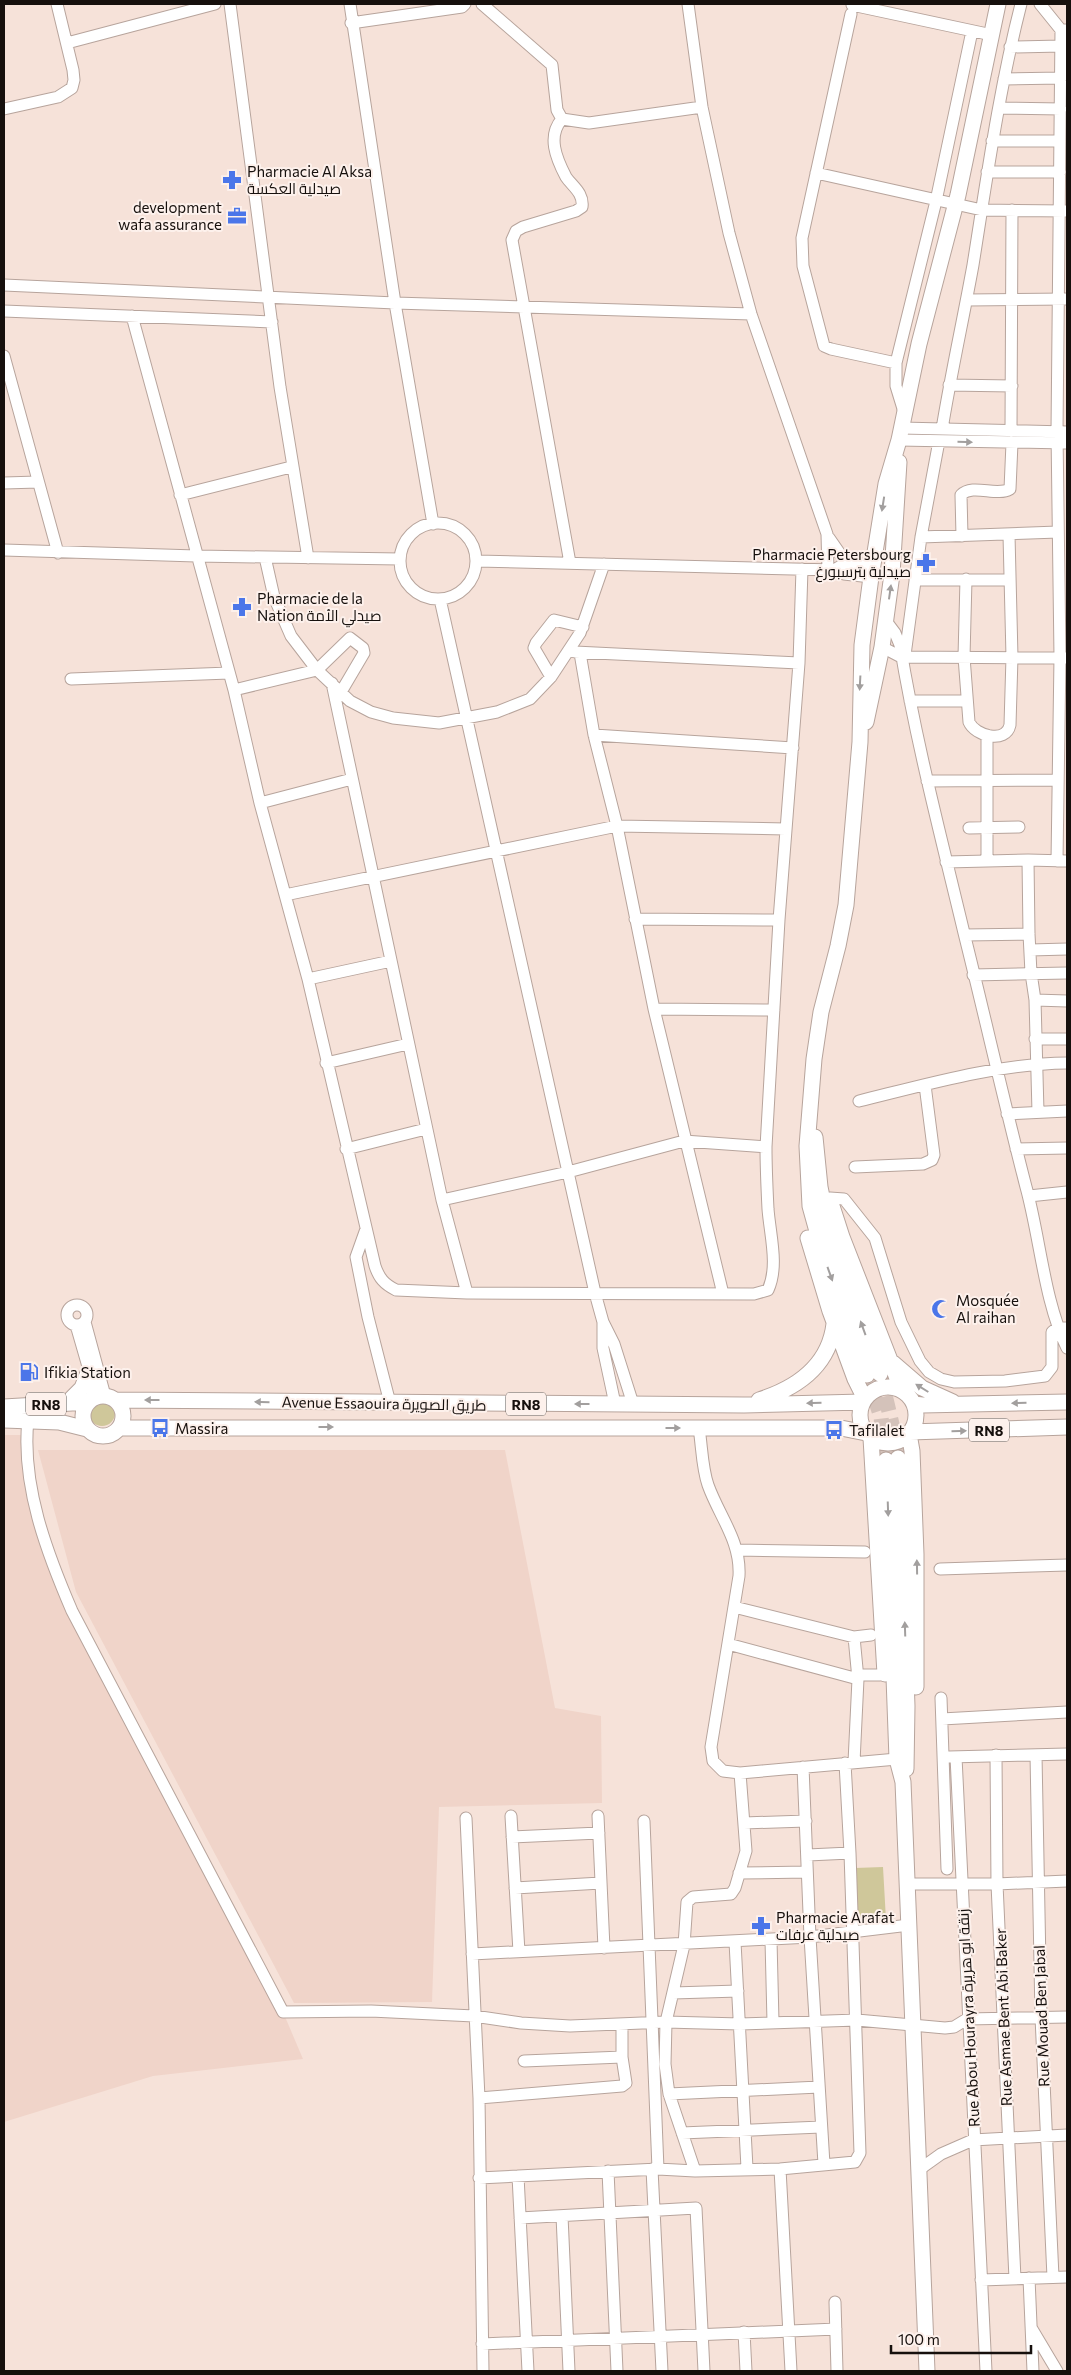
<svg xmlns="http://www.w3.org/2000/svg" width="1071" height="2375" font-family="Commissioner,Cairo,sans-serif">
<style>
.built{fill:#f0d4c9}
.green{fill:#cfc79a}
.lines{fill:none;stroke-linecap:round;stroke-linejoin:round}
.major-tunnel{stroke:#d4c2ba;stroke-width:15;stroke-dasharray:15 8;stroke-linecap:butt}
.minor-casing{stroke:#b7a49c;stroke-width:13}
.major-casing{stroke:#b7a49c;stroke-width:17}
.minor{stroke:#fff;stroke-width:11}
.major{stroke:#fff;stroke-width:15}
.oneway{fill:#a29f9e}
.labels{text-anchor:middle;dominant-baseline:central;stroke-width:4;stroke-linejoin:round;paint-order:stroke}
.shield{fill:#fdf1ec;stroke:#5b5450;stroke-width:1}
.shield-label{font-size:14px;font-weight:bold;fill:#16100d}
.poi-label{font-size:15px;fill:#16100d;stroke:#fdf1ec;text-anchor:start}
.street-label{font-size:15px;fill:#16100d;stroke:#fdf1ec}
</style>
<rect width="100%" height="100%" fill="#f6e2d9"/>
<path class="built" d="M4,1435h22l1,23 38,138 218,416 20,47 -150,17 -149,46z
M38,1450h467l50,258 46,8 1,87 -163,4 -7,195 -138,1 -218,-411z"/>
<path class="green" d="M89 1413a13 13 0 1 1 26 0a13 13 0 1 1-26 0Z
M883,1867l3,53 -29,2 -2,-54z"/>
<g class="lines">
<path class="major-tunnel" d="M880,1374l12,50 6,34
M867,1375l14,42 5,43"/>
<g class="minor-casing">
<path id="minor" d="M230,4l50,383 28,171
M350,4l45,299 38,221
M482,4l70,61 5,45 5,9 27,4 113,-16
M688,4l14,103 27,126 22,81 76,220 1,36
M1040,4l21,26h6
M852,5l140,30
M851,14l-49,224 1,28 21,80 7,3 65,14
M351,23l111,-16 3,-3
M67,43l148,-39
M1010,47l51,-1
M1004,79l57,-1
M999,108l62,1
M4,109l54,-12 14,-9 2,-8 -1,-10 -16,-66
M562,119c-15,17 -6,39 4,58 6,9 18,16 16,30l-6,4 -53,16 -7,4 -4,9 58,323
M992,141h68
M987,172h73
M816,173l166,37 84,1
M4,285l391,18 356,11
M967,300l100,-1
M4,311l268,11
M132,316l102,374 26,113 48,176 67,287c4,12 9,18 21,24l71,3 287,1 14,-4c11,-24 2,-55 0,-81 -1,-20 -2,-41 -2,-62l13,-227 20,-257 3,-94
M4,356l54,197
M949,385l63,1
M904,412l-8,-26v-23l40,-162 36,-170
M901,428l166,4
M942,429c9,-55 21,-109 31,-164 14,-88 26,-175 48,-261
M1011,431l1,-221
M899,440l168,3
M4,483l34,-1
M180,495l111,-28
M400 561a38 38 0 1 1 76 0a38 38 0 1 1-76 0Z
M962,536l-1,-41c12,-12 35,2 49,-6l2,-46
M921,537l137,-5
M829,538l18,26
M4,550l192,6 204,3
M265,557l9,40 17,39 26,34 33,31 21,11 22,6 46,5 58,-11 33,-13 21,-22 29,-44 24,-69
M477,561l357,9 10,4 27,3
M834,570l10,-6h29
M966,579l-2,78 5,65c6,14 37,22 41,3l2,-68 -3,-122
M915,580h94
M440,599l155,694 8,29 11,22 19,60
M886,621l9,12 5,12c16,97 41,192 64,288 21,84 40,169 62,254 14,50 18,114 41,161
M882,647l19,10 165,1
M575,652l224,11
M580,653l14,82 23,91 37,183 69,285
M905,655l16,-118 18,-96
M551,677l-17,-29 2,-5 18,-23 29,7
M71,679l158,-6
M332,683l110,517 25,93
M234,690l83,-20 33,-32 13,10 1,5 -23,39
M910,701h56
M594,735l199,13
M927,781l131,-1
M260,803l92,-24
M969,828l50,-1
M1028,860l1,74 2,39 4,27 3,112
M987,861v-126
M1057,861l3,-204 -3,-225 4,-402
M946,862l82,-2 39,1
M285,895l332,-69 169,3
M635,919l144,1
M965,935l64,-1
M1030,950l37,-1
M973,975l94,-2
M308,979l83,-18
M1035,1000l32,1
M654,1009l120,1
M1035,1039h32
M326,1063l82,-19
M859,1101c69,-17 137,-37 208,-38
M1007,1114l60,-3
M346,1149l80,-20
M1016,1149l51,-1
M855,1167l68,-3 9,-4 2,-5 -9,-70
M1029,1196l38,-4
M830,1198l14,1 31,39 26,84 19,39 9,11 12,7 13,3 51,-1 40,-5 7,-9v-35l5,-4h10
M442,1200l126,-28 116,-31 82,6
M366,1229l-10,28 12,60 22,86
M67 1315a10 10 0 1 1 20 0a10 10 0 1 1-20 0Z
M85,1322l20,74
M603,1323v25l12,56
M76,1325l13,45 4,28
M28,1420c-7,65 19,133 44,191l211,401 88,-1 103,5 47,7 49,3 96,-4 74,2 117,-4 88,8 9,-1 13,-8 100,-2
M699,1428c3,19 3,40 9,57 11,31 33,56 31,91l-28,171 2,14 10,10 17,2 157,-14
M738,1550l127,2
M940,1569l127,-4
M734,1607l120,30 17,-2
M854,1637l4,42 -4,83
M728,1644l130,35
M858,1675h22
M941,1698l6,171
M942,1719l125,-7
M996,1755l1,129 18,395
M1036,1755l5,262 12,260
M949,1757l118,-3
M956,1757l30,614
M803,1767l7,170 14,227
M740,1773l6,78 -11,37 -4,6 -38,3 -6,5 -3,43 -18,77 -1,42 4,30 26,77 85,-2 75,-7 5,-9 -10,-300 -5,-90
M511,1816l8,136
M598,1816l6,132
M466,1818l13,280 4,273
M644,1821l14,348
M744,1823l62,-2
M512,1837l87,-4
M808,1855l42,-2
M739,1873l68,-1
M908,1884h89l70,-3
M515,1888l86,-5
M771,1940l2,82
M735,1942l12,226
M472,1954l338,-17 99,-12
M673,1993l65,-2
M524,2061l98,-4
M669,2094l150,-7
M479,2098l143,-12 4,-3 -4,-26v-33
M682,2133l139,-6
M652,2169l10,202
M780,2169l11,202
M920,2169l21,-15 32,-14 94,-5
M608,2171l9,200
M518,2176l10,195
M479,2178l179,-9 37,2
M562,2216l7,155
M520,2218l176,-10 8,163
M1029,2278l4,93
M981,2280l86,-3
M835,2302l2,69
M1032,2329l25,42
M744,2332l2,39
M482,2344l354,-15"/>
</g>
<g class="major-casing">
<path id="major" d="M866,722l16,-75 10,-73 7,-112
M815,1137l5,50 9,44 51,143
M832,1206l10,31 60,154
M808,1238l22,73 25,68 10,20
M893,1363l29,25 31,14
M867,1375l-44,-122 -13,-47 -3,-60 7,-87 7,-47 17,-66 8,-41 14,-163 2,-97 9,-68 15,-93 13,-44 20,-96 39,-149 40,-191
M860 1415a28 28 0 1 1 56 0a28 28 0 1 1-56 0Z
M83 1416a20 20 0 1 1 40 0a20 20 0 1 1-40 0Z
M115,1400l629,5 119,-3
M759,1400c38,-12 70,-34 75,-76
M67,1403l15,-15 7,-18
M914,1404l8,1 145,-3
M4,1407l85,-5
M4,1420l55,2 28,7
M120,1428h721l25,5
M910,1432l157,-5
M909,1434l3,17 4,103v133
M871,1438l14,236
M898,1458l9,248 -1,63
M886,1460l11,299 6,23 24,589"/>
</g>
<use href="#minor" class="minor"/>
<use href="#major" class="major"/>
</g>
<defs><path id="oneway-solid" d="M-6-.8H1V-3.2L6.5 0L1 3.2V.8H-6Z" transform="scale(1.25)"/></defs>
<g class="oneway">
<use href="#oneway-solid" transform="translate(965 442) rotate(1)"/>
<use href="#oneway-solid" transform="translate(883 504) rotate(99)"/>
<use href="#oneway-solid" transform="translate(890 592) rotate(-82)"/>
<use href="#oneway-solid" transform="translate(860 683) rotate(93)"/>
<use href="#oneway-solid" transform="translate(830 1274) rotate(70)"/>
<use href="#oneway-solid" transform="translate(863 1328) rotate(-110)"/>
<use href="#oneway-solid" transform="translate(922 1388) rotate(-148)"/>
<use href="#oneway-solid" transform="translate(152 1400) rotate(-180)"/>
<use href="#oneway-solid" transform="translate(262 1402) rotate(-179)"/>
<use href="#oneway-solid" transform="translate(814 1403) rotate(178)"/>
<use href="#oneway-solid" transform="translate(1019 1403) rotate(178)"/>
<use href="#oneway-solid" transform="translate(582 1404) rotate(-180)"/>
<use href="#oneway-solid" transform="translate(326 1427)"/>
<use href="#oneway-solid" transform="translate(673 1428)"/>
<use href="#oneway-solid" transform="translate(959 1431) rotate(-2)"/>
<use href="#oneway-solid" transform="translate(888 1509) rotate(88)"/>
<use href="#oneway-solid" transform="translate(917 1567) rotate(-91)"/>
<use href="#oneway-solid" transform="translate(905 1629) rotate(-92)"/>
</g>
<defs>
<g id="pharmacy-bare" transform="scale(1.5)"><path d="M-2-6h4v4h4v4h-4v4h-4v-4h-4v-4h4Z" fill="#4b76e9" stroke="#fdf1ec" stroke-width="2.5" paint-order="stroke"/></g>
<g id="office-bare" transform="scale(1.5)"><path d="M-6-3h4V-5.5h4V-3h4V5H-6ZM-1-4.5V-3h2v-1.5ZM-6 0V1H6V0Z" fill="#4b76e9" stroke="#fdf1ec" stroke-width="2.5" paint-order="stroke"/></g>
<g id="mosque-bare" transform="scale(1.5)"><path d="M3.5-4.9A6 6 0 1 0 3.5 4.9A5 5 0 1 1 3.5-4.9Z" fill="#4b76e9" stroke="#fdf1ec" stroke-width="2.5" paint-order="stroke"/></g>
<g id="fuel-bare" transform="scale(1.5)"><path d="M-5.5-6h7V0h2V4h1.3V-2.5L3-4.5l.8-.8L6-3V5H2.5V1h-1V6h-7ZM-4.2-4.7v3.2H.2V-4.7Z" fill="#4b76e9" stroke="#fdf1ec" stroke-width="2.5" paint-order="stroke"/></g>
<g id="bus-bare" transform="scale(1.5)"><path d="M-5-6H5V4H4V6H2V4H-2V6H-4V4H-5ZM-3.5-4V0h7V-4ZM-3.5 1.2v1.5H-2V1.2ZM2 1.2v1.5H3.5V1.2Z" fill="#4b76e9" stroke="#fdf1ec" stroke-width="2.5" paint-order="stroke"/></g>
</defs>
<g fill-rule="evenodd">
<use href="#pharmacy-bare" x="232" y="180"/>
<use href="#office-bare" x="237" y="216"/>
<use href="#pharmacy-bare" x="926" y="563"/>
<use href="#pharmacy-bare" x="242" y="607"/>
<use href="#mosque-bare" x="941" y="1309"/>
<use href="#fuel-bare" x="29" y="1372"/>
<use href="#bus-bare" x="160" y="1428"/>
<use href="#bus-bare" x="834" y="1430"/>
<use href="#pharmacy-bare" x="761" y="1926"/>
</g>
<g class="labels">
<g class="shield">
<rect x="26" y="1392.5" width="40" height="23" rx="4"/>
<rect x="506" y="1392.5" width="40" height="23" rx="4"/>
<rect x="969" y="1418.5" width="40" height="23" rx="4"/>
</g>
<g class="shield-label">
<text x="46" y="1404">RN8</text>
<text x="526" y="1404">RN8</text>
<text x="989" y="1430">RN8</text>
</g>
<g class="poi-label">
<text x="247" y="171">Pharmacie Al Aksa<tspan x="247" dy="17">صيدلية العكسة</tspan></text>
<text x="222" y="207" text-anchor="end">development<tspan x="222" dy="17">wafa assurance</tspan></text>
<text x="911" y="554" text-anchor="end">Pharmacie Petersbourg<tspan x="911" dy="17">صيدلية بترسبورغ</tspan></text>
<text x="257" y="598">Pharmacie de la<tspan x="257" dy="17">Nation صيدلي الأمة</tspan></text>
<text x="956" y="1300">Mosquée<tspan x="956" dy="17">Al raihan</tspan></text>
<text x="44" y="1372">Ifikia Station</text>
<text x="175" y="1428">Massira</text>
<text x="849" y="1430">Tafilalet</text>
<text x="776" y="1917">Pharmacie Arafat<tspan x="776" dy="17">صيدلية عرفات</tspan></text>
</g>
<g class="street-label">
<text transform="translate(384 1403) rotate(1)">Avenue Essaouira طريق الصويرة</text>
<text transform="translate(1041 2016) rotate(-92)">Rue Mouad Ben Jabal</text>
<text transform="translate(1003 2017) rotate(-92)">Rue Asmae Bent Abi Baker</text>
<text transform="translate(968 2018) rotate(-93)">Rue Abou Hourayra زنقة ابو هريرة</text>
</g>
</g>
<rect width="1071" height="2375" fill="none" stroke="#16100d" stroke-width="10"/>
<path d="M891 2345v8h140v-8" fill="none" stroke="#16100d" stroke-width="2.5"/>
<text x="898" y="2345" font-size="15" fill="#16100d" stroke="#fdf1ec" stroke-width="4" paint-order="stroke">100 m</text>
</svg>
